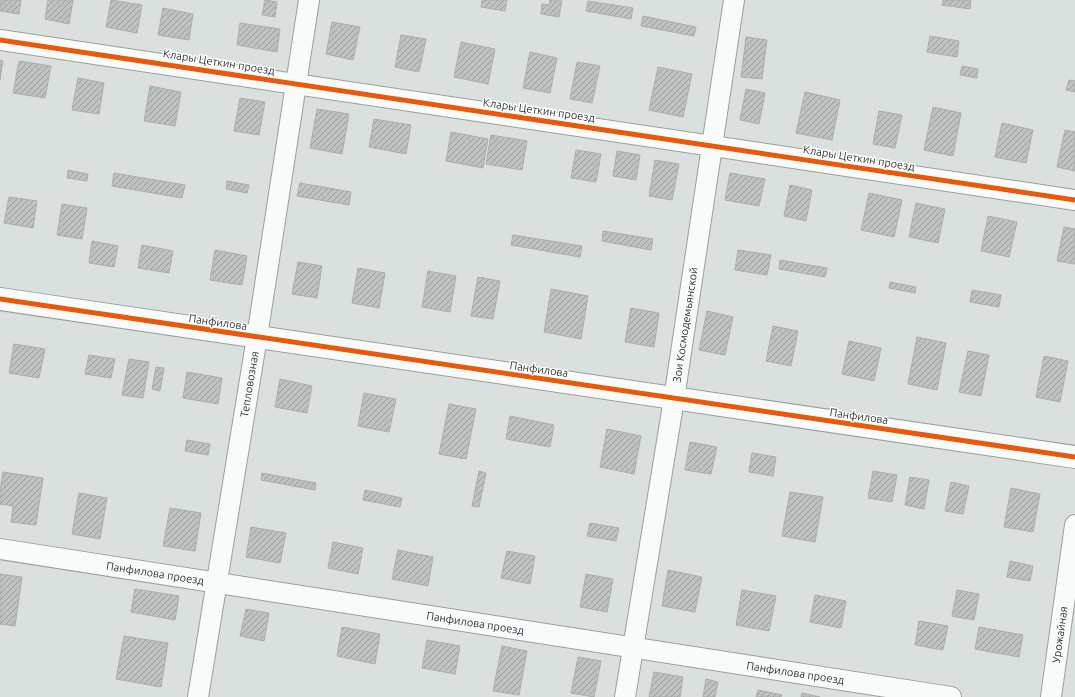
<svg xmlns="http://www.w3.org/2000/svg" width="1075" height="697" font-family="Ubuntu,sans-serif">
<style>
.building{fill:url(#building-hatch);stroke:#a9aeac}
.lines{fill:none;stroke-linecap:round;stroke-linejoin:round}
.street-casing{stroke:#9a9f9d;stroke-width:22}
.secondary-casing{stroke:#9a9f9d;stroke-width:24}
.street{stroke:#f9fafa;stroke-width:20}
.secondary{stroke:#f9fafa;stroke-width:22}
.cycleway-casing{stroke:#fff;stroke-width:8}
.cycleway{stroke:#e8590c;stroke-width:5}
.labels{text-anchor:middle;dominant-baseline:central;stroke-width:3;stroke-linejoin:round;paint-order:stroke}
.street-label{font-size:11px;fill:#303533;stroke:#fff}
</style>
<defs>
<pattern id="building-hatch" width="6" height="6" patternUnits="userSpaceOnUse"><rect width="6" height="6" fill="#bcc2bf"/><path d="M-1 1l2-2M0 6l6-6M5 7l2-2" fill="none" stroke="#999e9c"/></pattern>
</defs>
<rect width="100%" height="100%" fill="#d9e0dd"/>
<path class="building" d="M0,0h21l-2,14 -19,-3z
M48,0h25l-4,24 -24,-5z
M111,0l31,5 -5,28 -31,-6z
M265,0l12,2 -2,15 -13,-2z
M482,0h25l-2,11 -24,-4z
M550,0h12l-3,17 -18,-3 1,-10 7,1z
M943,0h28l-1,9 -28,-4z
M588,1l45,7 -2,11 -45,-8z
M163,8l30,6 -4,26 -31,-5z
M643,16l53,11 -2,9 -53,-10z
M332,22l28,5 -7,33 -27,-6z
M240,23l40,6 -3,23 -40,-7z
M401,35l25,4 -7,33 -24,-5z
M930,36l29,5 -2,16 -30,-5z
M746,37l21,3 -5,39 -21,-2z
M461,42l34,7 -7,35 -34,-7z
M530,52l27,6 -7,35 -27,-5z
M0,60l3,1 -3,19z
M19,61l32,5 -6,32 -32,-5z
M577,62l23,4 -8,37 -22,-4z
M962,66l16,3 -1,9 -17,-3z
M658,67l34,7 -9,43 -34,-7z
M78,78l26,5 -5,31 -27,-4z
M1069,80l6,1v11l-9,-2z
M150,86l31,6 -6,34 -31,-5z
M746,89l19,4 -6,31 -19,-4z
M805,92l35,8 -8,40 -36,-7z
M240,98l25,4 -6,33 -25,-4z
M933,107l28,6 -8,43 -29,-6z
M317,109l32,5 -7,40 -32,-6z
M879,111l23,4 -7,33 -22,-4z
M374,119l37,6 -5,29 -37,-7z
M1002,123l31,7 -7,33 -31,-6z
M1065,130l10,2v39l-18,-4z
M451,132l37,7 -5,29 -37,-7z
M491,135l36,6 -5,29 -36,-6z
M576,150l25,4 -5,28 -25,-4z
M617,151l23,4 -4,25 -23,-4z
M655,160l24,4 -7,36 -23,-4z
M68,170l20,4 -1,7 -20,-3z
M114,173l71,12 -3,13 -70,-12z
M730,173l35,6 -6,27 -34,-6z
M227,181l22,4 -2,8 -21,-4z
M300,183l51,9 -2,13 -52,-9z
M790,185l22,5 -6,31 -22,-5z
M869,193l33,7 -8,37 -33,-7z
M9,197l28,4 -4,27 -29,-5z
M916,203l29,6 -7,34 -29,-6z
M62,204l25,4 -5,31 -25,-4z
M988,216l29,6 -8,35 -28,-6z
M1064,227l11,2v35l-18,-3z
M603,231l50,8 -2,11 -49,-9z
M513,235l69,11 -2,11 -69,-12z
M92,241l26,5 -4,21 -25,-4z
M142,245l31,6 -4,22 -31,-5z
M215,250l32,6 -5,29 -32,-5z
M738,250l33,5 -4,20 -32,-5z
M780,260l47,8 -2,9 -46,-8z
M298,262l24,4 -5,32 -25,-4z
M358,268l27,5 -6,35 -27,-5z
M428,271l28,5 -6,36 -28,-5z
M478,277l22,4 -7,38 -22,-3z
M890,282l26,5 -1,6 -26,-5z
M551,289l37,7 -7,43 -37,-7z
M972,290l29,5 -2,12 -29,-5z
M631,308l28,5 -5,34 -29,-5z
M707,311l26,6 -8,38 -26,-5z
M773,326l25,5 -7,35 -25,-5z
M917,337l29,6 -9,47 -29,-6z
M849,341l32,7 -7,33 -32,-7z
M14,344l31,5 -6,29 -30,-5z
M968,351l21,4 -8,41 -22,-4z
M89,355l26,4 -4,19 -26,-4z
M1044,356l24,5 -8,41 -24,-5z
M129,359l20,3 -6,36 -21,-3z
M156,367l8,1 -4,23 -8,-2z
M187,372l35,6 -4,26 -35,-6z
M280,379l32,7 -5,27 -32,-6z
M364,393l32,6 -7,33 -31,-6z
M449,404l27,5 -10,50 -27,-5z
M510,416l44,9 -4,22 -44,-8z
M607,429l34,7 -7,38 -34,-7z
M187,440l23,4 -2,11 -23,-4z
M690,442l27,5 -6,27 -26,-4z
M752,453l24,4 -3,19 -24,-4z
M479,471l7,2 -7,34 -7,-1z
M873,471l24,4 -5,27 -24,-4z
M3,472l40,6 -7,47 -25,-3 2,-16 -13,-2v-14z
M262,473l54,10 -1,7 -54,-10z
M910,477l19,3 -5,29 -19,-4z
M951,482l18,4 -6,28 -18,-3z
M1011,488l29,6 -7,38 -29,-5z
M365,490l37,8 -2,9 -37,-7z
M790,492l33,5 -8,45 -33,-6z
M79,493l28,5 -7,41 -28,-5z
M170,508l31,5 -6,38 -32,-5z
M590,523l29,5 -3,13 -29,-5z
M251,527l35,6 -6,30 -34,-6z
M333,542l30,6 -5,26 -30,-6z
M398,550l35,7 -5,29 -36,-7z
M507,551l28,5 -5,28 -29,-6z
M1010,561l23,5 -3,15 -23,-4z
M668,570l34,7 -7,35 -33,-6z
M0,574l22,3 -7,49 -15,-2z
M586,574l27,5 -6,33 -27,-5z
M135,589l44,7 -4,24 -44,-8z
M742,590l34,6 -7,35 -33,-6z
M957,590l22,4 -5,26 -22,-4z
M815,595l31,6 -5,27 -31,-6z
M246,609l23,4 -5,28 -24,-5z
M919,621l29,5 -5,24 -28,-5z
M342,627l38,7 -5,30 -38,-8z
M979,627l44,8 -4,22 -44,-8z
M124,636l44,7 -7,44 -45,-8z
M427,640l33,6 -5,28 -33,-6z
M502,646l25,5 -8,44 -26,-4z
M578,657l23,4 -7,36 -23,-4z
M654,672l29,5 -3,20h-31z
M706,679l12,3 -3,15h-12z
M758,690l24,5 -1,2h-25z
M802,693l18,4h-19z"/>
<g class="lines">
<g class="street-casing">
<g id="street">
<path d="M0,40l1075,160"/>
<path id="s1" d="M0,549l951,148"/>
<path id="s2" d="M198,697l59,-360 52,-337"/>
<path id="s3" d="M625,697l49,-298 60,-399"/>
<path id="s4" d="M1051,697l24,-172"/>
</g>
</g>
<g class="secondary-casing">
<path id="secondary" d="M0,299l1075,158"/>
</g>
<use href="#street" class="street"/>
<use href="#secondary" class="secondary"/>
<g class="cycleway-casing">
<path id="cycleway" d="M0,40l1075,160
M0,299l1075,158"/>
</g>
<use href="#cycleway" class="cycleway"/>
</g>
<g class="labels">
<g class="street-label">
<text transform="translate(219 62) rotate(9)">Клары Цеткин проезд</text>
<text transform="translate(539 110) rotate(8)">Клары Цеткин проезд</text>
<text transform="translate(859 158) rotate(9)">Клары Цеткин проезд</text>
<text transform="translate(218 322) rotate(8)">Панфилова</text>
<text stroke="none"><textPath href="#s3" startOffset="377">Зои Космодемьянской</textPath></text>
<text transform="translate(539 369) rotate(8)">Панфилова</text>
<text stroke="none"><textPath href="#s2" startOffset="317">Тепловозная</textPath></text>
<text transform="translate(859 416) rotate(8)">Панфилова</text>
<text stroke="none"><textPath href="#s1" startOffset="157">Панфилова проезд</textPath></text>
<text stroke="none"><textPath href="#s1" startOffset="481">Панфилова проезд</textPath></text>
<text stroke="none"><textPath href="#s4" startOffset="63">Урожайная</textPath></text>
<text stroke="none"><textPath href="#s1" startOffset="805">Панфилова проезд</textPath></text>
</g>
</g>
</svg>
